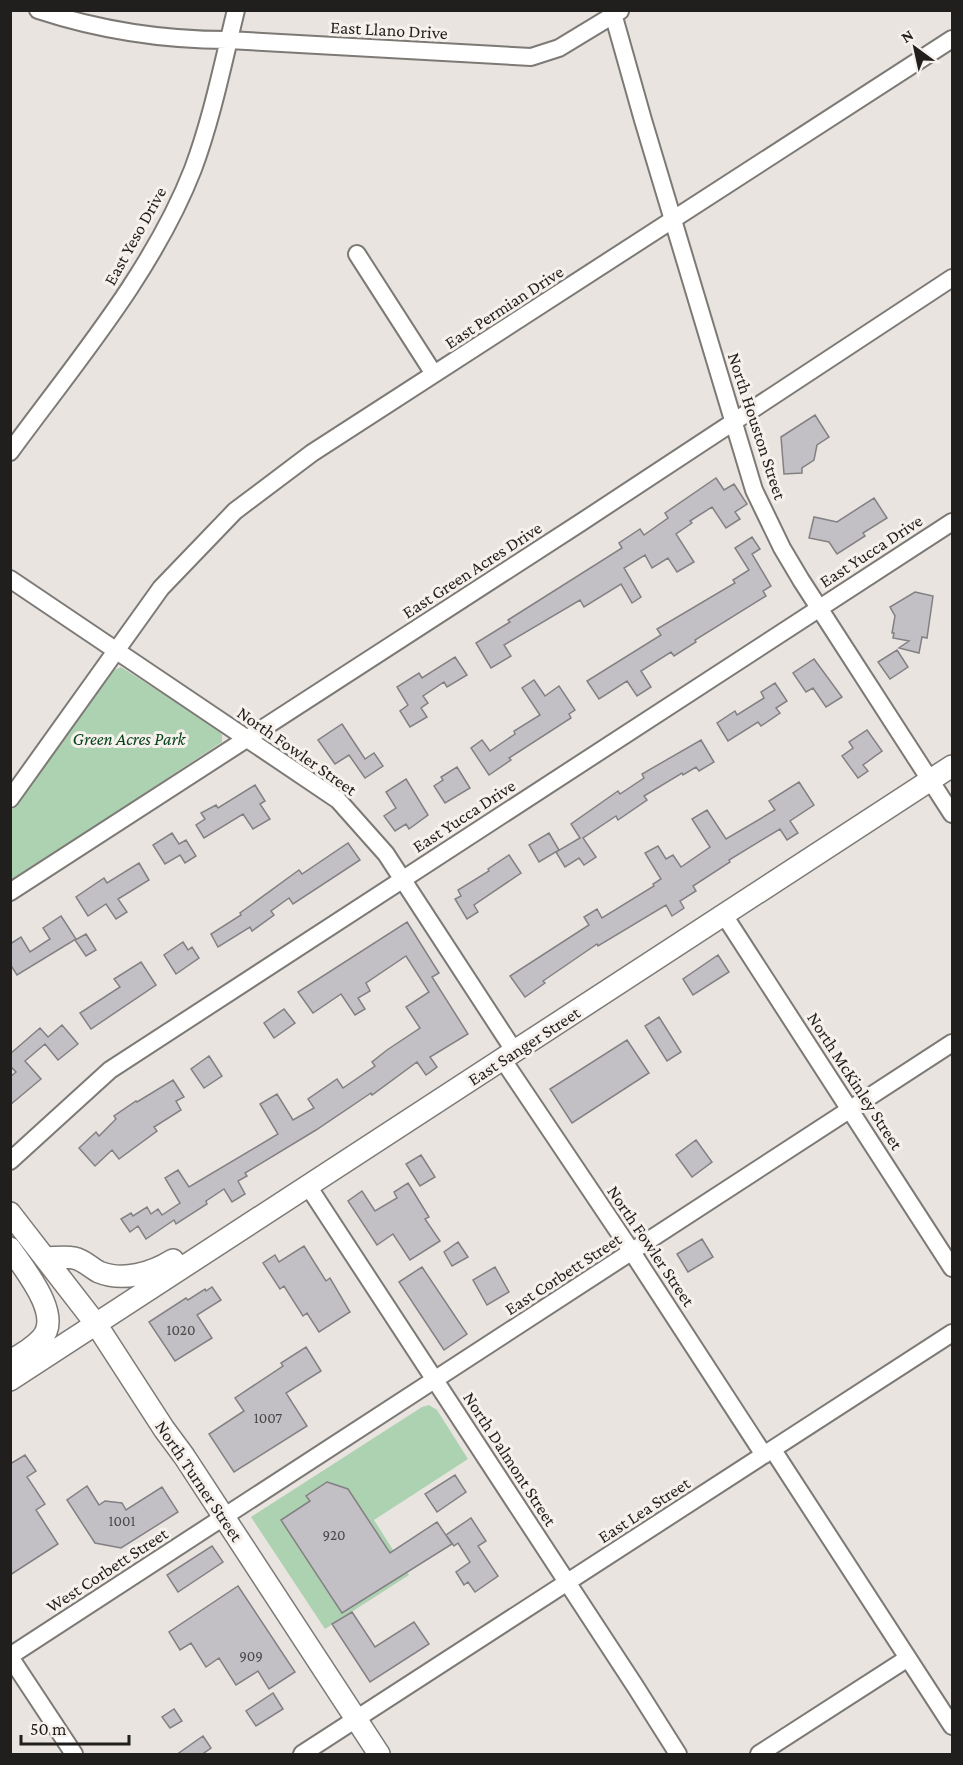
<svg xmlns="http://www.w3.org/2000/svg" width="963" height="1765" font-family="'Crimson Pro',serif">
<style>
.green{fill:#add2b2}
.building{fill:#c3c0c5;stroke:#838084;stroke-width:1.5}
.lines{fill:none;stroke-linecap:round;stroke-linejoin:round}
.minor-casing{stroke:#7d7975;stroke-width:20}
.major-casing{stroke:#7d7975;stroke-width:24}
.minor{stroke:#fff;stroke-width:16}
.major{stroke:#fff;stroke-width:21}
.labels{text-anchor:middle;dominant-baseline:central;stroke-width:6;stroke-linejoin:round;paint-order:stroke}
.number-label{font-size:15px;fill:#4a4747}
.street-label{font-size:18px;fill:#211f1d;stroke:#f6f1ec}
.park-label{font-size:18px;font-style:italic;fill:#06451c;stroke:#f6f1ec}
</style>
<rect width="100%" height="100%" fill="#e9e4df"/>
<path class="green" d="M121,667l97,62 4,5v8l-211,140v-71l99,-139z
M429,1405l8,5 31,49 -94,61 35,55 -84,54 -74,-112 171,-110z"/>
<path class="building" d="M815,415l14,22 -12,8 -3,15 -12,8v5l-18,1 -3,-37z
M716,478l8,12 10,-6 13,20 -12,8 5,7 -14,9 -14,-21 -22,14 2,2 -16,11 18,28 -17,10 -9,-14 -16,10 -7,-13 -21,13 17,29 -9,6 -11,-19 -37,23 -4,-7 -76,45 7,11 -20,12 -15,-25 34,-21 -2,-2 114,-72 -3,-5 21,-14 4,6 24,-17 -3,-5z
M874,498l13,20 -24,15 2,3 -28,18 -8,-12 -20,-4 5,-21 23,5z
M752,537l8,12 -8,5 19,32 -8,5 3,5 -71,44 1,2 -22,14 -3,-4 -30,19 10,16 -14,9 -10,-15 -28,18 -12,-18 74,-46 -4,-6 78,-46 -2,-3 16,-10 -14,-22z
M915,592l18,4 -6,42 -5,-1 -3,16 -20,-5 10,-7 -16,-3 1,-5h-2l3,-17 -5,-9z
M897,650l11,17 -18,12 -12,-17z
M455,657l12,18 -20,12 -3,-5 -21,14 5,7 -7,5 6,9 -17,10 -10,-16 8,-6 -11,-18 22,-14 3,5z
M814,659l28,38 -16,10 -13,-19 -7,4 -13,-19z
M534,680l11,16 14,-10 16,24 -6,4 2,4 -62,40 2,2 -22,15 -18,-27 11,-8 8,11 25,-17 -1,-3 26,-16 -18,-27z
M775,683l12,18 -11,7 4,5 -19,13 -3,-4 -30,19 -11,-18 18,-12 2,4 27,-17 -3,-6z
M342,724l23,35 9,-6 9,13 -18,12 -16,-23 -14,9 -17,-24z
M867,730l15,21 -19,14 5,6 -10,7 -16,-22 11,-8 -4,-6z
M701,740l13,22 -15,9 -3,-4 -13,8 -1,-2 -38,23 3,4 -29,20 -2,-4 -33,22 13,19 -12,8 -5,-7 -14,9 -9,-15 24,-14 -9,-14 47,-33 2,3 24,-16 -2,-4z
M457,767l13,21 -25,15 -11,-17 9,-6 -2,-3z
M406,779l22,36 -19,14 -3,-5 -11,7 -11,-15 12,-8 -10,-16z
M799,782l15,23 -24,16 8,12 -11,7 -7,-11 -51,31 1,2 -37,24 3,5 -16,10 4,7 -12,8 -6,-11 -68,41 -1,-2 -54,37 2,2 -20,14 -15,-21 79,-51 -5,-8 13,-8 5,9 52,-32 -1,-2 8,-5 -16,-26 13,-7 8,13 7,-4 8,12 29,-20 -18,-28 15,-9 19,29 49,-29 -6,-9z
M255,785l10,16 -5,3 10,15 -17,10 -10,-15 -39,24 -8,-13 9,-6 -4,-6 15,-8 2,3z
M172,833l7,11 7,-4 10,16 -11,7 -5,-8 -15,9 -12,-19z
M549,833l10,17 -20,12 -10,-17z
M348,843l12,17 -67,44 -4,-6 -18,13 3,4 -22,16 -2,-4 -32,20 -7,-13 30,-19 -1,-2 59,-43 3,4z
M509,855l12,18 -47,32 4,7 -11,7 -12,-20 6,-3 -3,-6 31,-19 -1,-2z
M139,863l10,17 -31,19 9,13 -11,7 -10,-15 -18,12 -12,-19 28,-19 3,5z
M61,916l15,23 -59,36 -7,-11v-20l11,-7 9,15 20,-13 -7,-11z
M407,922l32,51 -7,4 36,57 -38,23 7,10 -11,8 -9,-13 -45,33 -1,-2 -55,37 -71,43 2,3 -9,5 7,13 -13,8 -8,-13 -18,12 1,3 -31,20 -2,-4 -28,19 -8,-13 -8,6 -9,-13 10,-6 2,3 14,-9 4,7 7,-5 4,6 18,-12 -15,-25 13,-8 11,17 89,-53 -18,-30 17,-10 16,26 21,-12 -6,-9 29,-20 6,9 32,-22 -3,-4 15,-12 33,-22 -14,-21 23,-15 -23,-36 -40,27 4,8 -12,7 7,11 -10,6 -14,-21 -28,19 -15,-21z
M86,934l10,16 -10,6 -11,-16z
M183,942l5,8 4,-3 7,11 -23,16 -12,-19z
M718,955l11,17 -36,23 -10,-16z
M141,962l15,23 -65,44 -11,-16 40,-26 -6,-8z
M284,1009l11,14 -21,15 -10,-15z
M659,1017l22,35 -14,9 -22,-35z
M62,1025l16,19 -20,16 -13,-16 -20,17 16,18 -31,26v-28l6,-5 -6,-6v-12l30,-26 8,9z
M627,1040l22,33 -77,50 -22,-34z
M209,1056l13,20 -18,12 -13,-19z
M173,1080l11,17 -8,4 5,9 -27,17 3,4 -38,28 -7,-9 -17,16 -16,-18 17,-16 3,4 17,-17 -2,-3 22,-15 1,1z
M696,1140l16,22 -20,15 -16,-22z
M421,1155l14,22 -15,9 -14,-22z
M408,1183l21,34 -4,2 15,22 -30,19 -17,-26 -16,11 -29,-44 14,-10 13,20 22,-13 -3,-6z
M702,1239l11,18 -25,15 -11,-18z
M458,1242l10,15 -16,9 -8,-14z
M304,1246l22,35 4,-3 20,34 -31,20 -12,-19 -4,3 -19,-30 -4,3 -17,-26 12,-8 4,7z
M422,1267l45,67 -23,16 -45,-68z
M495,1267l14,25 -22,13 -14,-25z
M212,1287l9,13 -24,15 15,23 -37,23 -26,-39 37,-24 2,2 17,-11 1,2z
M306,1347l15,24 -35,22 21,33 -73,46 -25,-38 35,-23 -9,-13 48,-32 -2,-3z
M25,1455l11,16 -9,6 18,27 -9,6 22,34 -48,31v-111z
M455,1475l11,17 -29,20 -12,-18z
M327,1482l21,7 42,64 47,-31 15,22 -110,69 -61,-93 29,-19 -4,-5z
M87,1486l12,19 6,-4 17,2 4,7 36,-23 16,25 -57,36 -26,-5 -28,-43z
M471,1518l15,23 -8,5 20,30 -23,16 -7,-10 -4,3 -8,-13 14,-10 -12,-19 -4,3 -8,-11z
M212,1546l11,16 -45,30 -11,-17z
M238,1586l57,86 -26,17 -11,-18 -22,14 -17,-27 -13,9 -15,-24 -11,7 -11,-18z
M352,1612l23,35 39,-25 15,22 -59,38 -38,-58z
M273,1693l10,16 -27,17 -10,-15z
M174,1709l8,12 -12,7 -8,-11z
M203,1736l8,12 -10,7h-25z"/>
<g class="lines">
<g class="minor-casing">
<path id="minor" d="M38,10c61,20 126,30 190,30l303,17 28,-9 61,-37
M612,10l31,110 111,370 28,58 19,32 151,234
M357,254l77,120
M10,452c65,-89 143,-180 183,-283 19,-51 30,-106 43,-159
M10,579l328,221 48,54 129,198
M10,799l151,-211 74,-77 77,-58 640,-414
M10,892l570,-369 372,-245
M724,915l228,353
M503,1060l129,192 132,203
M10,1161l100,-91 842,-548
M308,1186l327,500 43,68
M773,1450l179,276
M10,1656l942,-613
M10,1657l64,97
M302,1754l650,-421
M759,1754l149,-96"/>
</g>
<g class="major-casing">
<path id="major" d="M10,1213l86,111 68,105 20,27 195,298
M10,1248c14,21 54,68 31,91 -8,9 -20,16 -31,22
M45,1258c9,0 20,-2 29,0 10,2 17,10 25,14 24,10 53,1 74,-12
M10,1380l942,-614"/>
</g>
<use href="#minor" class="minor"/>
<use href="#major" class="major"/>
</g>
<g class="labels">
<g class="number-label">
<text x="181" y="1330">1020</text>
<text x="268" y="1418">1007</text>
<text x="122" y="1521">1001</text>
<text x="334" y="1535">920</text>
<text x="251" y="1656">909</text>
</g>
<g class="street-label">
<text transform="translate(389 30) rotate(3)">East Llano Drive</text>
<text transform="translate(135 236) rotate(-61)">East Yeso Drive</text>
<text transform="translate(504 307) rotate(-33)">East Permian Drive</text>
<text transform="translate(757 426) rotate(72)">North Houston Street</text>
<text transform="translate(871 551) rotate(-33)">East Yucca Drive</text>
<text transform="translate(472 570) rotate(-33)">East Green Acres Drive</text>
<text transform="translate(297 751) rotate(35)">North Fowler Street</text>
<text transform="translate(464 816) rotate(-33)">East Yucca Drive</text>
<text transform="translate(524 1046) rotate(-33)">East Sanger Street</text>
<text transform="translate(855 1081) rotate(57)">North McKinley Street</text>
<text transform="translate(651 1246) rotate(56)">North Fowler Street</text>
<text transform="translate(563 1274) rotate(-33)">East Corbett Street</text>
<text transform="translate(510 1459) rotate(57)">North Dalmont Street</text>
<text transform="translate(199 1481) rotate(56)">North Turner Street</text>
<text transform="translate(644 1510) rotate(-33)">East Lea Street</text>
<text transform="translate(107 1570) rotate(-33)">West Corbett Street</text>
</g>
<g class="park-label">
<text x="129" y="739">Green Acres Park</text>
</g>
</g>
<rect width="963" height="1765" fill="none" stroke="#211f1d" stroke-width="24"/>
<g transform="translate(915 48) rotate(327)" stroke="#f6f1ec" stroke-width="4.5" paint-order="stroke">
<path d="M0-4.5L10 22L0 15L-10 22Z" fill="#211f1d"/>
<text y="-9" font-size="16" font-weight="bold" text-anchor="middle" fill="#211f1d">N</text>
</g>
<path d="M21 1735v9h108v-9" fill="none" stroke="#211f1d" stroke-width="3"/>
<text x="30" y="1735" font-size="18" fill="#211f1d" stroke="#f6f1ec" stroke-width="4.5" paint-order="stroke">50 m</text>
</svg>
